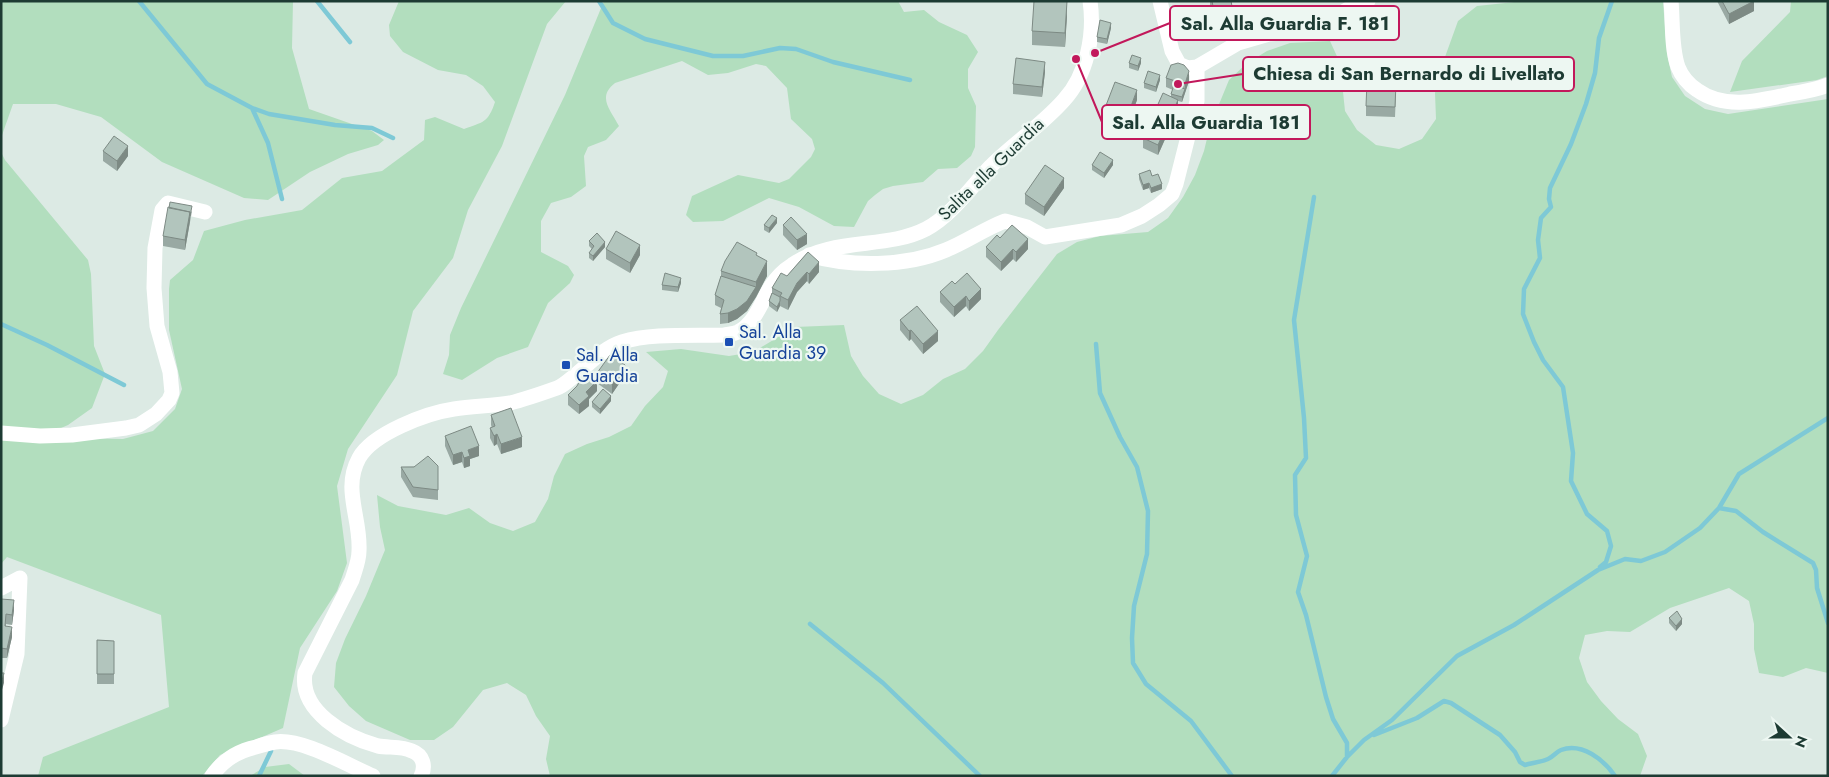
<svg xmlns="http://www.w3.org/2000/svg" width="1829" height="777" font-family="Jost,sans-serif">
<style>
.green{fill:#b2debe}
.lines{fill:none;stroke-linecap:round;stroke-linejoin:round}
.stream{stroke:#7ec9d6;stroke-width:4.5}
.street{stroke:#fff;stroke-width:15}
.secondary{stroke:#fff;stroke-width:15}
.wall{fill:#99a9a3}
.shaded-wall{fill:#7d8a84}
.building{fill:#b2c5bd;stroke:#7d8a84}
.transit-dot{fill:#1a4fb4;stroke:#edf7f2;stroke-width:2}
.labels{text-anchor:middle;dominant-baseline:central;stroke-width:4.5;stroke-linejoin:round;paint-order:stroke}
.street-label{font-size:18px;fill:#1d3b33;stroke:#edf7f2}
.transit-label{font-size:18px;fill:#164399;stroke:#edf7f2;text-anchor:start}
.leader{fill:none;stroke:#c2185b;stroke-width:2}
.callout-dot{fill:#c2185b;stroke:#edf7f2;stroke-width:2}
.callout{fill:#edf7f2;stroke:#c2185b;stroke-width:2}
.callout-label{font-size:19px;text-anchor:middle;font-weight:bold;fill:#1d3b33}
</style>
<rect width="100%" height="100%" fill="#dceae4"/>
<path class="green" d="M1,1h292l-1,47 17,61 63,22 12,9 -6,5 -30,9 -38,18 -42,28 -24,-2 -82,-36 -61,-45 -45,-13h-43l-12,34z
M399,1h167l-19,23 -45,122 -34,64 -15,48 -40,53 -16,64 -49,74 -11,37 10,77 -10,28 -37,57 -17,80 -63,27 -18,21h-164l5,-19 126,-50 -8,-92 -154,-58 -6,7v-127l122,2 30,-8 22,-22 7,-20 -13,-59v-41l1,-9 23,-20 11,-29 41,-11 57,-10 40,-32 40,-7 42,-31 1,-20 10,-3 29,12c19,-7 24,-6 31,-27l-12,-16 -17,-11 -28,-5 -35,-18 -13,-16 -1,-11z
M604,1h294l6,11 20,-2 15,12 28,13 11,17 -10,17v19l8,18 -1,41 -4,9 -14,12 -19,1 -15,13 -30,4 -10,3 -8,6 -7,6 -14,26 -20,-1 -35,-19 -30,-9 -46,23 -30,1 -7,-7 6,-19 46,-21 41,8 10,-4 22,-22 4,-8 -3,-10 -21,-20 -4,-31 -21,-22 -10,-2 -28,9 -20,2 -26,-14 -67,22c-18,14 -5,26 4,43l-13,14 -18,7 -4,9 2,30 -15,11 -20,6 -10,18v31l27,14 6,9 -4,8 -22,20 -20,44 -31,11 -35,22 -19,-6 6,-19 1,-20 11,-27 104,-213z
M1524,1h139l4,53 5,23 13,19 20,13 23,5 100,-15v574l-22,-5 -23,9 -24,-4 -5,-24v-25l-5,-23 -20,-13 -59,20 -40,24 -23,-1 -22,4 -6,23 8,24 14,19 17,18 20,15 9,22 -7,20h-1090l-4,-17 4,-23 -14,-20 -10,-21 -19,-12 -24,7 -30,37 -19,13h-24l-44,-19 -17,-15 -15,-19 2,-24 9,-24 21,-43 19,-46 -5,-23 -3,-32 21,11 48,9 23,-7 21,15 23,8 22,-9 13,-23 6,-23 11,-22 22,-10 22,-7 22,-11 14,-20 18,-19 5,-16 -22,-19 35,-3 48,7 24,-4 42,-25 49,-2 7,31 12,20 16,18 22,10 22,-9 20,-16 22,-10 18,-18 15,-21 59,-76 20,-12 23,-6 48,-4 20,-14 15,-21 12,-22 9,-24 6,-25 19,-46 17,-16 21,-13 23,-8 40,-2 10,22 5,48 12,19 19,15 23,4 23,-10 14,-20 -1,-26 6,-25 17,-47 19,-15z
M1791,1h37v75l-11,4 -87,12 12,-31 48,-49z
M1,152l4,8 83,100 3,14 3,72 11,28 -13,34 -24,17 -16,7 -51,-3z
M289,764l16,12h-55l15,-9z"/>
<g class="lines">
<path class="stream" d="M139,1l68,83 45,24 17,6 66,11 37,3 21,10
M317,1l33,41
M599,1l14,22 32,16 68,17h30l37,-8 16,1 37,13 77,18
M252,108l16,35 14,56
M1314,197l-20,123 10,98 2,40 -11,17 1,40 11,41 -9,36 8,23 20,82 7,22 14,24v14
M1,324l46,21 77,40
M1096,344l4,49 20,44 17,30 11,44 -1,43 -13,52 -2,32 1,25 13,21 45,37 41,55
M1719,508l17,3 27,21 50,31 3,7 1,18 11,35
M1600,567l6,-5 5,-16 -4,-15 -20,-17 -16,-33 2,-28 -10,-66 -20,-27 -9,-18 -11,-28 1,-25 16,-31 -2,-18 3,-22 10,-11 -2,-8 1,-11 21,-44 15,-40 9,-31 4,-35 13,-37
M810,624l73,59 97,93
M1374,735l43,-17 27,-17 7,2 49,32 15,17 5,10 5,3c7,-2 16,-3 23,-6 5,-2 8,-7 13,-9 21,-8 43,10 54,26
M259,776l12,-25
M1332,776l15,-19 17,-17 28,-20 65,-64 57,-31 84,-55 27,-11 16,2 24,-9 35,-24 19,-20 20,-34 89,-56"/>
<path class="street" d="M809,255c41,12 97,12 137,-5 20,-8 38,-21 59,-29l22,6 18,10 76,-12 21,-9 17,-11 13,-11 4,-10 21,-83v-34
M1,433l39,3 32,-1 54,-7 13,-3 17,-11 13,-14 3,-7 -2,-21 -13,-46 -3,-38 1,-40 7,-38 6,-7 37,9
M1,588l19,-10 -3,76 -16,66"/>
<path class="secondary" d="M1160,1l12,50 7,13 9,4 9,-1 41,-24 31,-9 38,-3 15,-6 31,-19 15,-5
M1671,1c2,21 0,46 7,66 4,10 10,17 19,23 28,20 62,11 93,4 13,-2 26,-4 38,-9
M212,776c11,-16 25,-25 44,-29 6,-2 12,-4 19,-5 27,-4 72,23 98,34
M421,776c5,-10 2,-21 -9,-25 -10,-5 -23,-3 -34,-5 -33,-9 -79,-35 -73,-73l47,-93c3,-10 7,-19 7,-29 2,-33 -17,-62 0,-93 14,-25 68,-45 95,-49 19,-3 38,-3 56,-6 16,-4 33,-10 47,-15 6,-2 11,-7 16,-11 15,-12 30,-29 49,-35 29,-9 71,-6 102,-7 4,-1 10,-1 14,-3 17,-9 24,-31 33,-46 5,-8 13,-16 21,-21 42,-29 93,-15 134,-36 26,-14 45,-42 65,-63 23,-23 51,-41 73,-66 23,-25 31,-66 26,-99"/>
</g>
<path class="wall" d="M1210,1h21l3,26 -18,4 -6,-24z
M1717,1h36l1,10 -25,13z
M1067,15l-2,32 -33,-2v-14z
M1111,28l-4,16 -10,-2v-5z
M1129,63h12l-3,8 -9,-3z
M1045,72l-3,25 -29,-3v-10z
M1166,78l23,3 -7,21 -4,-1v9l-20,45 -15,-7v-10l28,-41v-3l2,-4 -7,-3z
M1160,80l-4,12 -12,-4v-5z
M1396,93l-1,24 -29,-1v-10z
M1137,100l-10,27 -22,-9v-10z
M103,151l25,5 -11,15 -14,-10z
M1092,165h21l-9,13 -12,-8z
M1139,174l13,2 10,13 -11,4 -2,-5 -6,2 -4,-11z
M1064,188l-20,28 -19,-12v-10z
M192,211l-7,39 -22,-4v-10z
M777,223l-8,10 -5,-3v-5z
M783,225l24,19 -10,6 -14,-15z
M1000,238l28,11 -12,13 -3,-3 -12,12 -15,-14v-10z
M589,241l16,6 -12,14 -4,-3v-5l3,-4 -3,-3z
M606,249l34,6 -10,18 -24,-14z
M808,252l11,20 -10,12 -2,-3 -10,11 -9,18 -8,-4 -3,6 -8,-6v-5l3,-8v-5l15,-12z
M757,256l10,20 -11,21 -9,14 -10,8 -9,4 -8,1v-10l1,-6 -6,-3v-10l6,-19v-5z
M681,283l-3,9 -16,-2v-5z
M955,284l26,15 -12,12 -3,-5 -12,11 -14,-15v-10z
M900,320l38,21 -15,13 -12,-15 -2,2 -9,-11z
M597,373l28,2 -13,19 -15,-11z
M597,391l-8,8v7l-10,8 -11,-9v-10z
M611,401l-11,13 -8,-7v-5z
M491,415l31,32 -21,7 -4,-10 -3,2 -4,-8v-10h2l-1,-3z
M445,436l34,20 -9,3v7l-6,2 -2,-6 -9,3 -8,-19z
M438,466v34l-25,-3 -12,-20v-10z
M1,599l13,11 -2,15 -6,-1v2l6,11 -5,21h-6z
M1669,618l13,6 -6,7 -7,-8z
M97,640l17,1v43h-17z"/>
<path class="shaded-wall" d="M1067,1v14l-2,32v-14z
M1754,1v10l-25,13v-10z
M1234,17v10l-18,4v-10z
M1111,23v5l-4,16v-5z
M1141,58v5l-3,8v-5z
M1045,62v10l-3,25v-10z
M1189,71v10l-7,21v-5l3,-8v-5z
M1160,75v5l-4,12v-5z
M1137,90v10l-10,27v-10z
M1178,100v10l-20,45v-10z
M128,146v10l-11,15v-10z
M1113,160v5l-9,13v-5z
M1064,178v10l-20,28v-9z
M1149,183v5l-6,2v-5z
M1162,184v5l-11,4v-5z
M190,212v9l-5,29v-10z
M777,218v5l-8,10v-5z
M807,234v10l-10,6v-10z
M1028,239v10l-12,13v-10z
M605,242v5l-12,14v-5z
M640,245v10l-10,18v-10z
M1013,249v10l-12,12v-9z
M767,261v15l-11,21 -9,14 -10,8 -9,4v-10l28,-26v-5z
M819,262v10l-10,12v-10z
M807,272v9l-10,11 -9,18v-10l9,-17z
M681,278v5l-3,9v-5z
M981,289v10l-12,12v-10z
M966,296v10l-12,11v-10z
M780,301v5l-3,6v-5z
M911,330v9l-2,2v-10z
M938,331v10l-15,13v-10z
M625,365v10l-13,19v-10z
M597,381v10l-8,8v7l-10,8v-9l7,-13z
M611,396v5l-11,13v-5z
M497,434v10l-3,2v-10z
M522,437v10l-21,7v-10z
M479,446v10l-9,3v7l-6,2v-10l4,-8z
M462,452v10l-9,3v-10z
M14,600v10l-2,15v-10z
M1682,619v5l-6,7v-5z
M12,627v10l-5,21v-9z
M4,673v10l-3,10v-9z"/>
<path class="building" d="M1034,1h33l-2,32 -33,-2z
M1212,1h19l3,16 -18,4z
M1722,1h32l-25,13z
M1100,20l11,3 -4,16 -10,-2z
M1132,55l9,3 -3,8 -9,-3z
M1016,58l29,4 -3,25 -29,-3z
M1178,63l6,2 5,6 -4,13 -19,-6 5,-13z
M1148,71l12,4 -4,12 -12,-4z
M1115,82l22,8 -10,27 -22,-9z
M1367,82l29,1 -1,24 -29,-1z
M1174,85l11,4 -3,8 -11,-3z
M1163,93l15,7 -20,45 -15,-7z
M114,136l14,10 -11,15 -14,-10z
M1100,152l13,8 -9,13 -12,-8z
M1045,165l19,13 -20,29 -19,-13z
M1150,170l2,6 6,-2 4,10 -11,4 -2,-5 -6,2 -4,-11z
M170,202l22,4 -2,10v-4l-21,-4z
M168,207l22,5 -5,28 -22,-4z
M772,215l5,3 -8,10 -5,-3z
M791,217l16,17 -10,6 -14,-15z
M1012,225l16,14 -12,13 -3,-3 -12,13 -15,-15 11,-12 3,3z
M616,231l24,14 -10,18 -24,-14z
M597,233l8,9 -12,14 -4,-3 5,-7 -5,-5z
M737,242l20,11 -1,2 11,6 -11,21 -35,-11 4,-10z
M808,252l11,10 -10,12 -2,-2 -10,11 -9,17 -8,-4 2,-3 -10,-5 9,-15 6,3z
M665,273l16,5 -3,9 -16,-2z
M967,273l14,16 -12,12 -3,-5 -12,11 -14,-15 12,-11 3,3z
M721,276l35,11 -9,14 -10,8 -9,4 -8,1 4,-14 -9,-5z
M772,293l8,4v4l-3,6 -8,-6z
M917,306l21,25 -15,13 -12,-14 -2,1 -9,-11z
M610,355l15,10 -13,19 -15,-11z
M584,373l13,8 -11,11 3,4 -10,9 -11,-10 9,-9z
M603,389l8,7 -11,13 -8,-7z
M511,408l11,29 -21,7 -4,-10 -3,2 -4,-8 5,-2 -4,-11z
M471,426l8,20 -11,4 2,6 -6,2 -2,-6 -9,3 -8,-19z
M428,456l10,10v24l-25,-3 -12,-20h13z
M1,599l13,1 -2,15 -6,-1 -1,12 7,1 -5,22 -6,-1z
M1677,611l5,8 -6,7 -7,-8z
M97,640l17,1v33h-17z
M1,673h3l-3,11z"/>
<g class="transit-dot">
<rect x="724" y="337" width="10" height="10" rx="2.5"/>
<rect x="561" y="360" width="10" height="10" rx="2.5"/>
</g>
<g class="labels">
<g class="street-label">
<text transform="translate(991 169) rotate(-44)">Salita alla Guardia</text>
</g>
<g class="transit-label">
<text x="739" y="332">Sal. Alla<tspan x="739" dy="21">Guardia 39</tspan></text>
<text x="576" y="355">Sal. Alla<tspan x="576" dy="21">Guardia</tspan></text>
</g>
</g>
<path class="leader" d="M1095 53L1170 23M1178 84L1243 74M1076 59L1102 122"/>
<g class="callout-dot">
<circle cx="1095" cy="53" r="5"/>
<circle cx="1178" cy="84" r="5"/>
<circle cx="1076" cy="59" r="5"/>
</g>
<g class="callout">
<rect x="1170" y="6" width="229" height="34" rx="5"/>
<rect x="1243" y="57" width="331" height="34" rx="5"/>
<rect x="1102" y="105" width="208" height="34" rx="5"/>
</g>
<g class="callout-label">
<text x="1285" y="30">Sal. Alla Guardia F. 181</text>
<text x="1409" y="80">Chiesa di San Bernardo di Livellato</text>
<text x="1206" y="129">Sal. Alla Guardia 181</text>
</g>
<rect width="1829" height="777" fill="none" stroke="#1d3b33" stroke-width="5"/>
<g transform="translate(1789 737) rotate(111)" stroke="#edf7f2" stroke-width="4" paint-order="stroke">
<path d="M0-4L9 19L0 12L-9 19Z" fill="#1d3b33"/>
<text y="-8" font-size="14" font-weight="bold" text-anchor="middle" fill="#1d3b33">N</text>
</g>
</svg>
